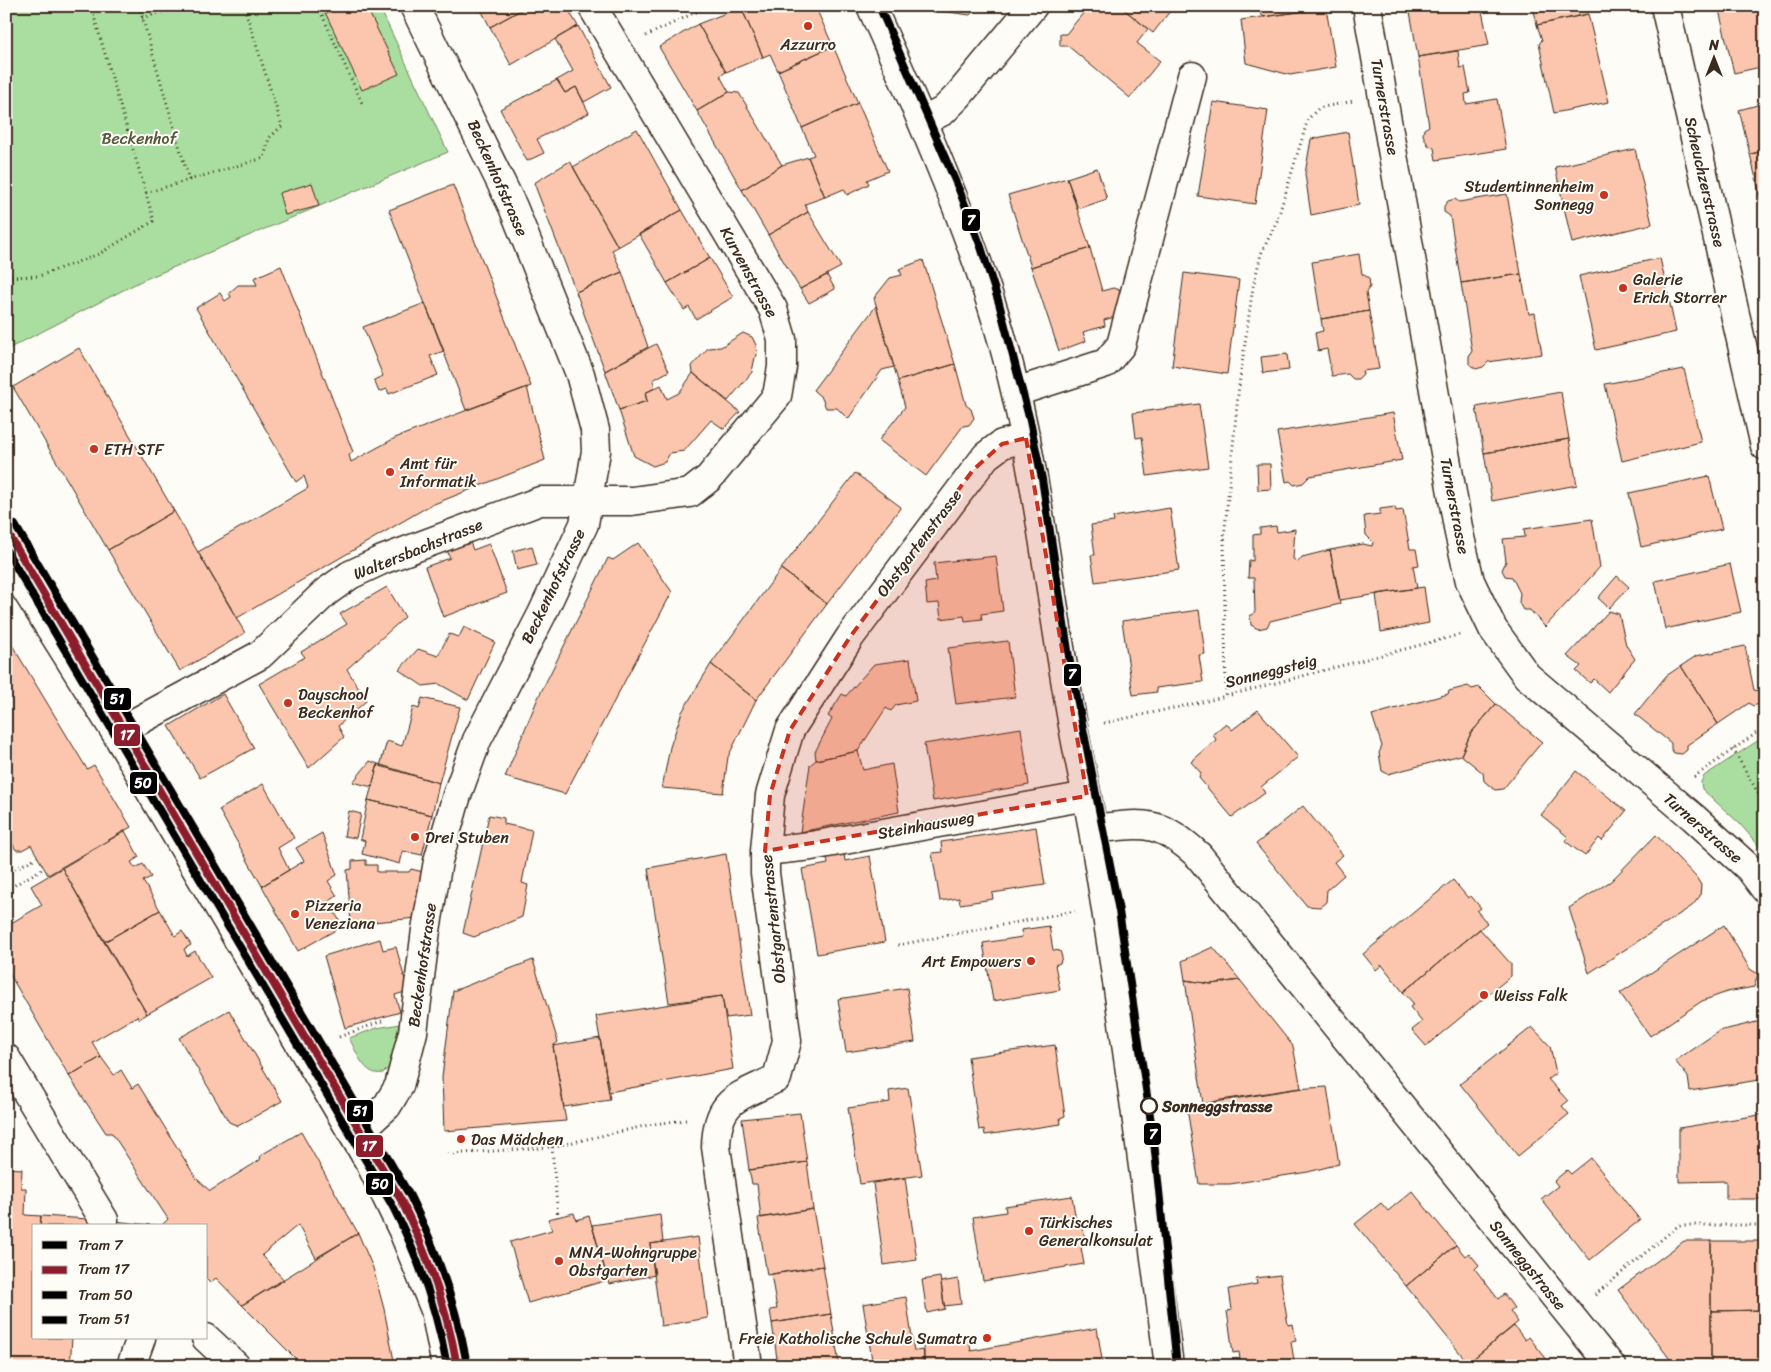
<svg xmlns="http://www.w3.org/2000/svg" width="1771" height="1372" font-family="Sriracha,sans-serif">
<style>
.green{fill:#aadea0;stroke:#72845f}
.building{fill:#fbc6ad;stroke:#3b2a1e}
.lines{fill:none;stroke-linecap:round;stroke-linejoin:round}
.minor-casing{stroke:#3b2a1e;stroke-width:31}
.path{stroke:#3b2a1e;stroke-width:3;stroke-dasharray:1 4;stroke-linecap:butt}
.minor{stroke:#fdfcf7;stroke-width:28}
.tram-1-casing{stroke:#fdfcf7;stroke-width:11}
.tram-2-casing{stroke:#fdfcf7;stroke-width:11}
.tram-3-casing{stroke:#fdfcf7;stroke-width:11}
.tram-4-casing{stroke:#fdfcf7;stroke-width:11}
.tram-1{stroke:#000;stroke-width:8}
.tram-2{stroke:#8d1d2c;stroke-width:8}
.tram-3{stroke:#000;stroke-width:8}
.tram-4{stroke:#000;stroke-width:8}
.marked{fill:#c8321e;fill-opacity:0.2;stroke:#c8321e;stroke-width:4;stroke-dasharray:10 6;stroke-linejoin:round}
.poi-dot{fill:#c8321e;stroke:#fdfcf7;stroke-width:2}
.stop-dot{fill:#fdfcf7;stroke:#3b2a1e;stroke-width:2.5}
.labels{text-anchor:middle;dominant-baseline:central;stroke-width:4;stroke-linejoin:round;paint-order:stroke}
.poi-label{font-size:16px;fill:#3b2a1e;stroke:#fdfcf7;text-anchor:start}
.street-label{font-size:16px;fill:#3b2a1e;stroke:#fdfcf7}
.park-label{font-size:16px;fill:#57573e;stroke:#fdfcf7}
.stop-label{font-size:16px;font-weight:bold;fill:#3b2a1e;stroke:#fdfcf7;text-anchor:start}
.line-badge{stroke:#fdfcf7;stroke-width:2}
.badge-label{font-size:14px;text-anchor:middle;font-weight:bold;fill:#fff}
</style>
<rect width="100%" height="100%" fill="#fdfcf7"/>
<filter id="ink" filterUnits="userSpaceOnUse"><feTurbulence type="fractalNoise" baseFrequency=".02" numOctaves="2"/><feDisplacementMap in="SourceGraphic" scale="10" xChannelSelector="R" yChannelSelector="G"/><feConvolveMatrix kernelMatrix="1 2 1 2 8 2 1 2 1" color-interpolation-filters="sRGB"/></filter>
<g filter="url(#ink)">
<path class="green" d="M6,6h373l69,146 -307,129 -135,69z
M1765,736v117l-25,-29 -38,-35 -1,-7 3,-6z
M400,1024l-8,40 -9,9c-19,4 -26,-21 -34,-35l28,-10z"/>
<path class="building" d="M322,6h44l33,68 -37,16z
M479,6h49l-38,21z
M528,6h38l12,20 -67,39 -21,-38z
M743,6h72l18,40 -55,25 -8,-17 -7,3 -22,-50z
M926,6h51l-7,9 -43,-6z
M1089,6h31l28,23 -11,14 23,18 -30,37 -62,-52h-8v-12h6z
M1120,6h54l-21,27z
M1253,6h73v2l-62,9z
M1409,6h72l8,39 -71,12z
M1533,6h54l1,8 -51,11z
M1718,6h47v60l-31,7z
M741,7l22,50 -37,15 -28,-48z
M1326,8l10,59 -46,8 -44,-12 -5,-43z
M1588,14l21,88 -55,11 -15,-69 3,-4 -5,-15z
M698,24l28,48 -6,4 9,16 -32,19 -38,-64z
M578,26l33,61 -27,15 -8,-15 -11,6 -8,-13 16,-9 -18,-32z
M833,46l25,57 -56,25 -24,-57z
M1458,51l2,17 5,-1 5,26 -5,1 1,10 31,-5 9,50 -70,11 -2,-12 -6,-3 -5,-10 1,-6 5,-3 -11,-69z
M557,80l8,13 11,-6 13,26 -52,26 7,14 -17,8 -27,-52z
M729,92l10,1 43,72 -40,25 -45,-79z
M1213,102l55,8 -13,94 -57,-8z
M858,103l30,68 -21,9 2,4 -22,11 -3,-6 -19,8 -17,-40 6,-2 -12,-27z
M1765,103v48l-15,3 -11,-44z
M637,129l45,81 -64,37 -45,-80z
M1348,132l11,73 -48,10 -6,-41 6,-35z
M1635,149l17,75 -80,19 -17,-76z
M1765,151v48l-4,1 -11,-46z
M808,157l17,40 -20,7 3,8 -40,23 -26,-45 40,-25z
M570,161l48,86 -6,3 10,22 -46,20 -42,-109z
M1097,168l10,31 -29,10 -11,-31z
M1067,178l23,70 -59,19 -23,-72z
M312,183l7,23 -34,9 -6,-22z
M453,185l78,201 -65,24 -77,-200z
M1507,194l14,80 -60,9 -11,-67 -6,-4v-6l4,-5 7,-2 4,3z
M682,210l28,48 -43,25 -28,-49z
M808,212l33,55 -41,22 -32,-54z
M1090,248l12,43 11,-3 8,2 -6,27 -11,3 1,6 -22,6 3,9 -27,10 -28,-84z
M1359,254l3,20 7,4 1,9 -4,5 3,19 -48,8 -9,-57z
M710,258l23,39 -37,22 -7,-12 -5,3 -17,-27z
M1660,258l16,74 -80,18 -17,-74z
M923,260l32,104 -57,17 -24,-83 16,-20 12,-3 -3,-6z
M281,266l72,186 -4,3 2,7 44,-24 132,-51 18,73 -116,46 -192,112 -39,-66 110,-64 -4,-12 -8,6 -100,-174 24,-15 5,8 6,-4 -2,-4 9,-8h19l-3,-7z
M622,272l26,75 -43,24 -29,-79z
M1184,273l55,7 -12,94 -55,-8z
M1521,274l8,40 6,-1 7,41 -54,8 -5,5 -7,2 -7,-5v-8l3,-5 -11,-68z
M827,275l8,14 -26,14 -9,-14z
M425,303l19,48 -14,5 8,19 -49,19 -2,-5 -8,3 -5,-12 9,-4 -20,-49z
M876,306l18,61 -12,3 -34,49 -11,-11h-11l-4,-10 -9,-8z
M1369,311l10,58 -17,2 1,3 -5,5h-5l-5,-5 -16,2 -5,-27 -9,2 -3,-18 8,-2 -2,-12z
M743,333l9,4 4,8 1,11 -2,1 -3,15 -24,29 -35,-28 -1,-7 16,-18 13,-1z
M656,344l13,27 -16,9 2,8 -10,5 2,8 -28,9 -14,-39z
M79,348l95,163 -66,39 -95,-163z
M1287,354l2,16 -26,3 -2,-16z
M955,364l11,41 5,4 3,9 -5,7 -6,1 -37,50 -47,-36 26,-33 -7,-26z
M1684,369l17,73 -79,19 -17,-77z
M693,373l47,39 -16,17 -13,-9 -27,31 -14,2 -5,9 -12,4 -19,-10 -15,-46 28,-9 -2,-8 16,-8 6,14 12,-6z
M1561,392l8,47 -85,14 -8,-46z
M1199,404l9,63 -61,9 -5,-39 -6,1 -3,-25z
M1393,413l9,47 -92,16 -7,7 -9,2 -4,-4 -4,1 -9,-50z
M1569,439l8,46 -85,16 -8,-48z
M1257,464h13l1,25 -13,1z
M855,473l46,34 -74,97 -46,-35z
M1709,476l13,53 -81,18 -12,-54z
M1395,507l1,4 7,-1 7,39h6l3,16 -6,1 4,22 -77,12 -10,-50 33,-6 9,2 1,-4 -7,-7 -2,-19 16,-2v-5z
M1170,508l9,62 -84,12 -4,-27h4l-4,-30 23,-3 -1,-5z
M174,511l71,122 -65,38 -72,-121z
M1592,519l8,48 -55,60 -15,-17h-7l-4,-7 1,-10 -8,-16 -7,-1 -3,-6 4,-9 -3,-22 22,-2 -1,-8z
M1276,526l1,6 18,-3 -2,30 5,3 4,-5 28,-7 10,54 -70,17 -3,6 -9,2 -7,-4 -1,-9 5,-4 -1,-34h-6l1,-18 4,1v-26l7,-1v-6z
M470,542l3,8 16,-6 18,49 -64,24 -18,-50 25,-9 -3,-8z
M638,543l34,49 -107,202 -60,-17 33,-79 70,-140 5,2z
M532,546l5,19 -20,5 -4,-19z
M996,556l7,55 -22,3 1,5 -17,2 -1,-5 -23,3 -2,-16 -12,1 -2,-21 11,-2 -2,-18z
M1730,564l11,48 -76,17 -10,-48z
M781,569l46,35 -71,96 -45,-36z
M1617,576l12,11 -20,21 -11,-10z
M387,587l18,30 -58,52 19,32 -28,25 6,11 -35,31 -50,-84 46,-27 -4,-5 46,-28 -7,-10z
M1424,587l5,36 -48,9 -5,-38z
M1199,610l6,44 -6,1 4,27 -47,6 1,4 -24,3 -11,-74z
M1609,611l10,3 7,31 9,14 -27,33 -14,-13 -4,4 -14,-12 5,-5 -14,-10z
M464,627l31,15 -27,58 -29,-16 -16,2 -24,-16 19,-21 20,7 11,-22 10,3z
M6,635l81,134 7,-4 37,62 -83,48 -17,-30 -9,5h-6l-10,-17z
M1008,641l7,56 -59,7 -8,-56z
M1745,646l9,44 5,1 4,6 -4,7 -6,2 -4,-3 -31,21 -37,-58 15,-10z
M910,659l6,42 -20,4 -5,6 -5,-3 -28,43 -42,9 -1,-8 17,-33 -4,-3 14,-22 4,2 28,-32z
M711,664l45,36 -28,57 -5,36 -61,-5 8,-41 12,-35z
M1681,666l37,58 -31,21v5l-5,4 -8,-1 -3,-4v-6l-36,-29 31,-38z
M1468,686l4,3 7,-2 17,17 -25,29 -10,22 -73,19 -6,-3 -3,-18 3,-7 -10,-31 76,-21 1,-3z
M223,694l31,54 -54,30 -31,-52z
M422,698l38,9 -21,76 -59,-17 7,-25 15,5 11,-39 6,2z
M1496,704l46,38 -39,47 -8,1 -11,-9 -1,-8 -22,-18 10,-22z
M1258,710l40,47 -37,30 4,6 -33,24 -33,-39 2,-5 -10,-11 25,-22 -3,-6 13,-11 6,7z
M1021,728l8,57 -96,16 -9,-57z
M858,751l5,19 29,-6 7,48 -99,20 10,-67 6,-5z
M370,761l8,3 -6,23 -19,-5z
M378,764l61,19 -7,32 -64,-15z
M1576,771l50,40 -24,30 -3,-3 -14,18 -20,-15 3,-4 -27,-22z
M263,784l31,54 -16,10 11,22 -27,16 -43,-76z
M368,800l64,15 -10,40 -19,-4 -3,13 -38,-10 3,-13 -5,-2z
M1303,806l40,49 -9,7 10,13 -17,15 -1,12 -6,5 -13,-1 -51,-62z
M349,811l12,3 -5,24 -12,-2z
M489,815l15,3v6l28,6 -10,53 6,2 -6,32 -48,20 -11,-4z
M1036,827l9,58 -53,8 1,6 -33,5 -1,-6 -19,3 -8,-48 10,-1 -1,-10z
M125,831l14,26 -8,5 4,6 8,-4 8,13 -8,4 17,29 -56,32 -42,-74z
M322,833l15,42 -9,6 9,15 -9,6 15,24 -45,25 -36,-65 42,-25 -8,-13z
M1656,835l40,42 5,8 -1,11 -8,10 -103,67 -20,-65 42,-27z
M726,854l24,161 -24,3 -4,-22 -53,7 -21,-135z
M844,854l1,7 25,-5 15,86 -68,12 -15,-85 26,-5 -1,-7z
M366,860v5h11v7h32l2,-3 12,3 -6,46 -66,6 -4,-54 5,-1v-8z
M62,868l85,146 -8,5 -2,-3 -45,26 9,15 -32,19 -63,-108v-42l36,-21 -11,-19z
M1453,880l15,18 3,-2 10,12 -4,3 10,12 -84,69 -21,-27 -6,5 -13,-16z
M160,910l15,26 7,-5 9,14 -7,4 3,7 8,-5 16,27 -64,36 -43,-72z
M1724,925l26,44 8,5 -4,13 -27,5 -25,9 -52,35 -30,-43z
M1049,926l4,24 7,1 2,6 -2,6 -5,2 5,25 -67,11 -10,-58 39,-6 -1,-7z
M1480,929l31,35v12l-85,70 -14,-16 10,-8 -12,-15 4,-3 -11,-12z
M380,939l3,11 13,-3 12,44 -13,4 5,17 -55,16 -21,-72z
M1213,947l27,33 -29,4 -26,-4 -3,-19z
M533,960l25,82 -5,4 13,75 -122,10 -2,-54 11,-86z
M1185,980l26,4 29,-4 53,66 8,42 -98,16z
M907,988l8,54 -69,10 -8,-53z
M722,996l11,73 -124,23 -13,-76z
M229,1010l53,91 -44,25 -9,-4 -50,-84z
M1765,1020v59l-75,12 -2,-14 -13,-16 44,-30z
M1532,1027l18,19 6,27 -8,6 20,22 -6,5 7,8 -51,42 -58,-72z
M600,1038l10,62 -46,7 -11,-61z
M1055,1045l10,71 -5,2 1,6 -76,11 -1,-6 -5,1 -11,-73z
M101,1057l13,18 7,-5 11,18 6,-4 58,94 14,13 50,-31 1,-5 40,-23 57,101 -42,25 -18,-33 -36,30 22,25 -42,25 -26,-27 -6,5 -4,-4v-53h-45l7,-7 -56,-86h-6l-37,-57z
M1327,1087l12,77 -31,8 -78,12h-31l-12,-76 34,-8 72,-11z
M908,1088l14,87 -62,9 -12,-76 42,-6 -1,-11z
M800,1113l7,49 -58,8 -7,-51z
M1765,1114v85h-39v-18l-47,1v-54z
M1591,1158l49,62 -50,40 -49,-61 17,-13 -4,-5 13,-11 4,4z
M807,1162l6,47 -52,9 -4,-34h-5l-3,-14z
M6,1168l16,1 -1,19h5l-1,27 16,1 -1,10h-6v112h38l-2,28h-64z
M905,1178l12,82 -33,5 -11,-82z
M1412,1191l44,54 -50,41 -51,-62 26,-21 7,8z
M1072,1196l4,25 6,-1 3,21 -5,1 4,22 -101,17 -10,-64 33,-5 -1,-6z
M813,1209l10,57 -56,9 -9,-57z
M574,1213l2,7 13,-4 19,64 -80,23 -18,-61 42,-12 -4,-11z
M660,1215l3,27 -13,2 5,31 -46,9 -17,-59z
M41,1216l63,4 57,6h-121z
M358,1233l15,35 11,41 11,57h-92l-61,-61z
M698,1237l10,81 -47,8 -11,-82z
M1684,1241h27v125h-36l-57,-76z
M1711,1241h54v69l-54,1z
M1456,1245l9,11 4,-3 10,12 -4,4 23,30 6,-5 10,14 -4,3 8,11 -50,41 -62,-77z
M823,1266l8,48 -59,9 -2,-13 7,-1 -6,-35z
M1280,1275l8,50 5,-1 3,17 -5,1 4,24h-54l-2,-14 -6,1 -6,-42 5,-1 -3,-21 28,-5 -1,-6z
M940,1277l5,32 -18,4 -5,-33z
M958,1279l3,25 -17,2 -3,-24z
M906,1297l8,54 10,-1v11l-27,5h-24l-10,-62z
M1765,1310v56h-54v-55z
M831,1314l8,50 -61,2 -6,-43z
M1514,1326l11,14 4,-3 23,29h-77l-2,-7z
M1097,1328l6,38h-206l27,-5 -1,-15 46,-6 2,11z"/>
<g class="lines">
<g class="minor-casing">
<path id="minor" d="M871,6c44,98 88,197 121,300 43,134 55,275 80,414 6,36 15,73 21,110 30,178 53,357 76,536
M1367,6l92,527 11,48 23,48 34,47 166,141 57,52 15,20
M1665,6l100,440
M922,122l21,-11 15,-15 75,-90
M1016,392l90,-29 15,-18 71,-269
M6,558l110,175 254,430 33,68 32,79 11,56
M116,733l144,-78 66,-63 24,-17 32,-15 158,-59h92l58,-8 19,-15 68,-82 5,-29v-28l-9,-30 -181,-303
M1093,829c52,-6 66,-10 106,27l412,510
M765,851l46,-5 276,-50
M6,1058l98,162
M354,1136l33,-30 12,-20 14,-54 13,-102 12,-69 19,-66 20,-55 65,-126 42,-90 12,-73 -1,-21 -15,-56 -67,-167 -99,-201
M206,1338l30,28
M131,1366l10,-28
M748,1366l-32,-219c1,-49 22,-49 61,-69l10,-37 -22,-168v-22l5,-56 20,-65 60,-93 136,-181 16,-12 24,-6"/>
</g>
<path class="path" d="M139,6l50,174 -44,13
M318,6l44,97
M142,18l41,-12
M646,36l63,-30
M189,180l75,-22 5,-20 13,-12 -38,-120
M6,277l33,-1 60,-22 55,-33 -63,-215
M1226,695l-2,-157 15,-153 14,-98 8,-33 16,-33 31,-102 11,-11 34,-7
M1104,723l107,-23 251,-66
M1733,749l32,56
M1694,777l71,-50
M6,874l31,-17
M6,890l38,-22
M898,945l177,-34
M339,1037l43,-16
M552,1147l6,70
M448,1154l104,-7 101,-23 33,-4
M1595,1295l84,-70h86"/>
<use href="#minor" class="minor"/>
<g class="tram-1-casing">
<path id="tram-1" d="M879,6l81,186 21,55 18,56 31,118 12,58 27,178 50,254 35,231 23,224"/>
</g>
<g class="tram-2-casing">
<path id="tram-2" d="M6,530l395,670c26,53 46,107 56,166"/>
</g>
<g class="tram-3-casing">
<path id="tram-3" d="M6,550l386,655c26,51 45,104 55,161"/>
</g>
<g class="tram-4-casing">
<path id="tram-4" d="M15,525l395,671c27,54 46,109 57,168"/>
</g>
<use href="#tram-1" class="tram-1"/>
<use href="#tram-2" class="tram-2"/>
<use href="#tram-3" class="tram-3"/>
<use href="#tram-4" class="tram-4"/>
</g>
</g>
<path class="marked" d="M1026,438l61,358 -322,55 5,-56 20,-65 60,-93 123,-167 29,-26z"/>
<g class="poi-dot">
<circle cx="808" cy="26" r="5"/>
<circle cx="1604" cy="195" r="5"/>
<circle cx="1623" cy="288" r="5"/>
<circle cx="94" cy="449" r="5"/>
<circle cx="390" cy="472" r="5"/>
<circle cx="288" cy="703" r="5"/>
<circle cx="415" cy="837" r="5"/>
<circle cx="295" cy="914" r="5"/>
<circle cx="1031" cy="961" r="5"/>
<circle cx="1484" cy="995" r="5"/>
<circle cx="461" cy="1139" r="5"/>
<circle cx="1029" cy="1231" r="5"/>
<circle cx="559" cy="1261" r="5"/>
<circle cx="987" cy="1338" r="5"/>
</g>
<circle class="stop-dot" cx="1149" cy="1106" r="8"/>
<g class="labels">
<g class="poi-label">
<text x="808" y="44" text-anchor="middle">Azzurro</text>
<text x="1594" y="186" text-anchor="end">Studentinnenheim<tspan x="1594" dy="18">Sonnegg</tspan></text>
<text x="1633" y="279">Galerie<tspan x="1633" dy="18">Erich Storrer</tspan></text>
<text x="104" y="449">ETH STF</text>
<text x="400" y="463">Amt für<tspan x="400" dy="18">Informatik</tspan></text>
<text x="298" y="694">Dayschool<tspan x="298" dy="18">Beckenhof</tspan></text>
<text x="425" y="837">Drei Stuben</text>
<text x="305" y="905">Pizzeria<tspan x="305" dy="18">Veneziana</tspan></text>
<text x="1021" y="961" text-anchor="end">Art Empowers</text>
<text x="1494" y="995">Weiss Falk</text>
<text x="471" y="1139">Das Mädchen</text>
<text x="1039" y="1222">Türkisches<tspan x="1039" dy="18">Generalkonsulat</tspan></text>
<text x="569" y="1252">MNA-Wohngruppe<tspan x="569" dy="18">Obstgarten</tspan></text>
<text x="977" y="1338" text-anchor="end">Freie Katholische Schule Sumatra</text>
</g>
<g class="street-label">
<text transform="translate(1385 107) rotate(80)">Turnerstrasse</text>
<text transform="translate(498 178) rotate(66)">Beckenhofstrasse</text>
<text transform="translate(1705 182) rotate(77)">Scheuchzerstrasse</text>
<text transform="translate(749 272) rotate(61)">Kurvenstrasse</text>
<text transform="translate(1455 506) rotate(79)">Turnerstrasse</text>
<text transform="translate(919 543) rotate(-53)">Obstgartenstrasse</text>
<text transform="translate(418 549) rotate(-22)">Waltersbachstrasse</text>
<text transform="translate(553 586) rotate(-64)">Beckenhofstrasse</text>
<text transform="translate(1271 671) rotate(-14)">Sonneggsteig</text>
<text transform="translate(926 825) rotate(-10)">Steinhausweg</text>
<text transform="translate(1703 828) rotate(41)">Turnerstrasse</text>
<text transform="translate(773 919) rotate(-96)">Obstgartenstrasse</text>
<text transform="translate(422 965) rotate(-82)">Beckenhofstrasse</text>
<text transform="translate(1528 1265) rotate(51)">Sonneggstrasse</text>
</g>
<g class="park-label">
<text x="139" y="138">Beckenhof</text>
</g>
<g class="stop-label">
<text x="1162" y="1106">Sonneggstrasse</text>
</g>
</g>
<g class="line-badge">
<rect x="961" y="208" width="20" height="24" rx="5" fill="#000"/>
<rect x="1063" y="663" width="19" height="24" rx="5" fill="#000"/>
<rect x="103" y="687" width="29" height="24" rx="5" fill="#000"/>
<rect x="113" y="723" width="28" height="24" rx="5" fill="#8d1d2c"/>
<rect x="129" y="771" width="29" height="24" rx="5" fill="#000"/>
<rect x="346" y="1099" width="28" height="24" rx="5" fill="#000"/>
<rect x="1143" y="1122" width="19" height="24" rx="5" fill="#000"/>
<rect x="355" y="1134" width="29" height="24" rx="5" fill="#8d1d2c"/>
<rect x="365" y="1172" width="29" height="24" rx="5" fill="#000"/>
</g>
<g class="badge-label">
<text x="971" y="225">7</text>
<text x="1072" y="679">7</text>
<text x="117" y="704">51</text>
<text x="127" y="740">17</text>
<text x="143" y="788">50</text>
<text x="360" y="1116">51</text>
<text x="1153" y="1139">7</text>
<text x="369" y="1151">17</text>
<text x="380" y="1189">50</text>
</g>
<rect width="1771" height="1372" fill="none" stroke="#fdfcf7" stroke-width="25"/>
<rect x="12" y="12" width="1746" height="1347" fill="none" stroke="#3b2a1e" stroke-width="2" filter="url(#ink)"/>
<rect x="32" y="1224" width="175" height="115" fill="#fdfcf7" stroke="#afa8a0"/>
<rect x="42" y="1241" width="25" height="8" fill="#000000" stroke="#afa8a0"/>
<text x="78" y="1250" font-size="15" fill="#3b2a1e">Tram 7</text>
<rect x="42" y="1266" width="25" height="8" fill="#8d1d2c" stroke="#afa8a0"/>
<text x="78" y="1274" font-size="15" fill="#3b2a1e">Tram 17</text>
<rect x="42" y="1291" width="25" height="8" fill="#000000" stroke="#afa8a0"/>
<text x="78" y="1300" font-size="15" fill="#3b2a1e">Tram 50</text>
<rect x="42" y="1316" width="25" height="8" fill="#000000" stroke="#afa8a0"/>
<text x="78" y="1324" font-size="15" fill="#3b2a1e">Tram 51</text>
<g transform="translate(1714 58)" stroke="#fdfcf7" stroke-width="4" paint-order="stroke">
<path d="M0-4L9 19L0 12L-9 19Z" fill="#3b2a1e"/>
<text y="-8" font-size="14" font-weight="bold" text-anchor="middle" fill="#3b2a1e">N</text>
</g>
</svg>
